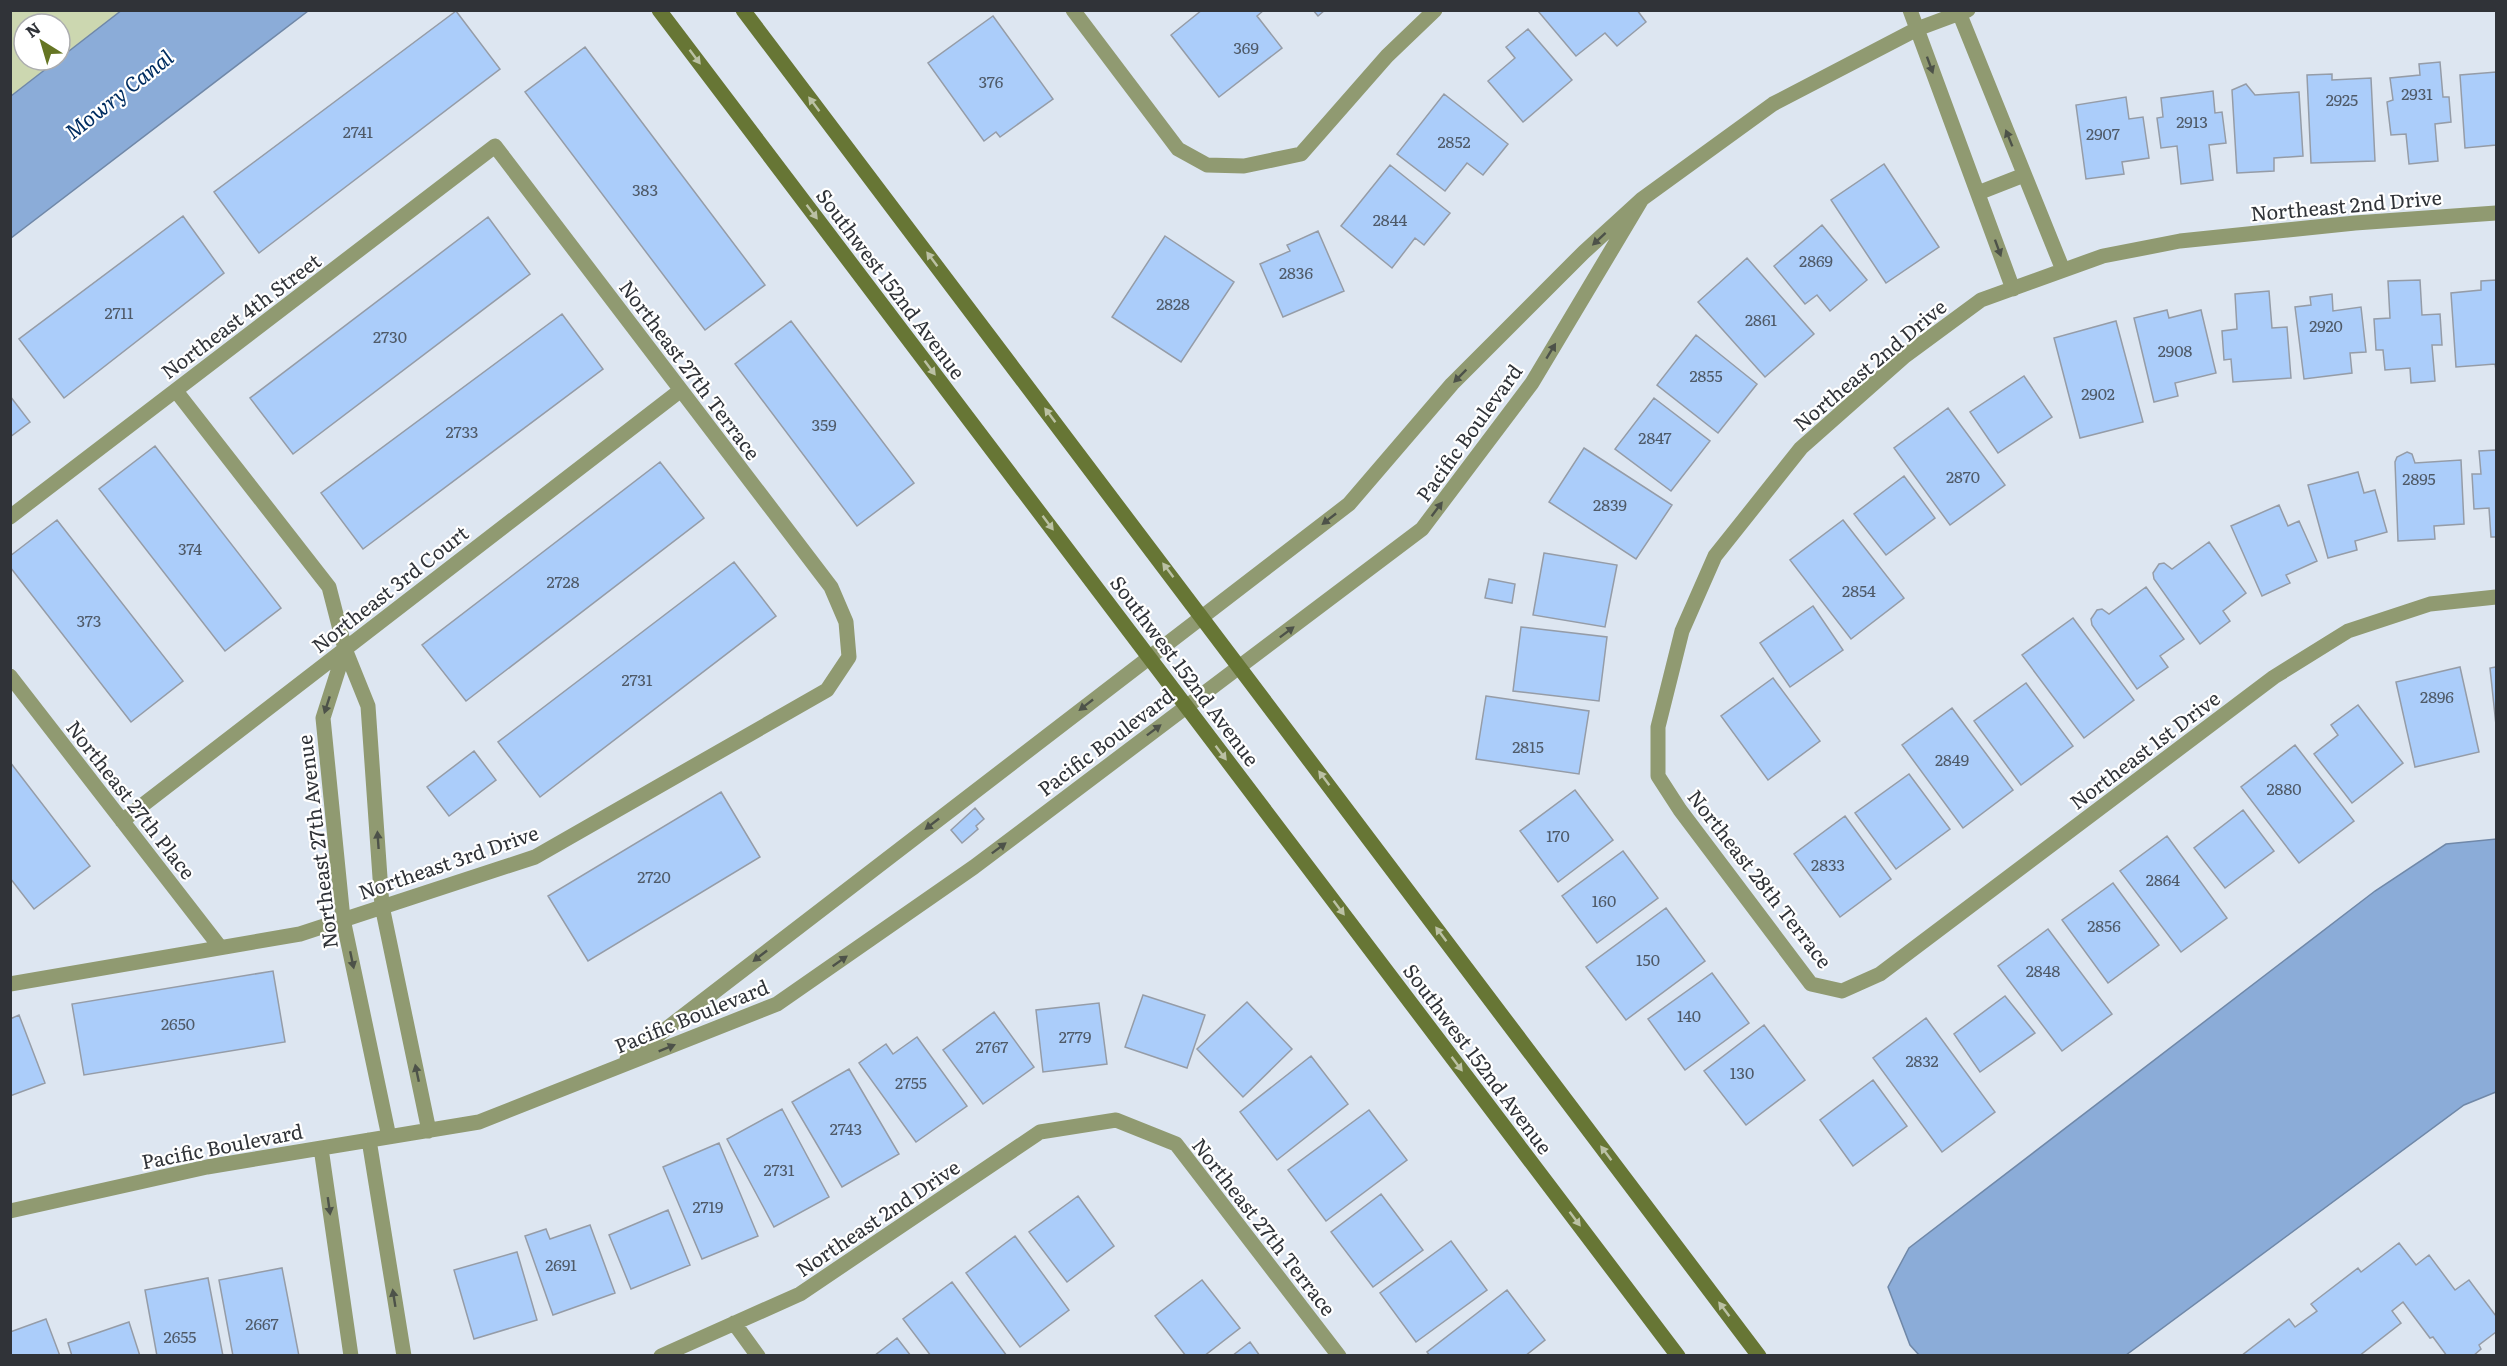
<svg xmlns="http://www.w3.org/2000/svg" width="2507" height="1366" font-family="Literata,serif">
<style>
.green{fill:#ccd7b0}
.water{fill:#8bacd8;stroke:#7088a8;stroke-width:1.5}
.building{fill:#abcdfa;stroke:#959ca7;stroke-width:1.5}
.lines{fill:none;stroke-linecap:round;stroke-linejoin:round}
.street{stroke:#909a71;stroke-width:15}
.secondary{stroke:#677635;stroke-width:15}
.oneway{fill:#bbc1a4}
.oneway2{fill:#4d5249}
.labels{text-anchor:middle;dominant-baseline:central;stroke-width:4.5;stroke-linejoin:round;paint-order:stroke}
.number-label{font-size:16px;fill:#4f5a68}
.street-label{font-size:20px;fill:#303338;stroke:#fff}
.water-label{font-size:21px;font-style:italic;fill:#002d61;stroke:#fff}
</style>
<rect width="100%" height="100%" fill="#dde6f1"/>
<path class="green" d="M11,11h111l-62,47v-34h-36v36h33l-46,36z"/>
<path class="water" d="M122,10l186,1 -297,227v-142z
M2496,839v253l-32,13 -338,250h-207l-9,-10 -22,-58 21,-39 466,-357 71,-47z"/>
<path class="building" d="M1202,10h62l-7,6 25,32 -63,49 -48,-62z
M1313,10h12l-7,6z
M1637,10l9,12 -29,24 -12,-13 -29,23 -38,-45z
M456,11l44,58 -241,184 -45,-61z
M993,16l60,83 -53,38 -4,-5 -12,9 -56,-78z
M1528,29l44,51 -49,42 -35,-41 27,-23 -9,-11z
M585,47l180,238 -60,45 -180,-238z
M2440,62l3,35h6l2,25 -16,2 3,37 -29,3 -3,-30 -15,1 -4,-33 6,-2 -3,-22 30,-3 -1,-11z
M2496,72v73l-31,3 -5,-73z
M2332,74v6l39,-2 4,83 -64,2 -4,-88z
M2246,84l9,11 44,-3 4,64 -29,2v13l-37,2 -5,-83z
M2213,91l2,22 7,-1 4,31 -17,2 4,35 -32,4 -4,-38 -16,2 -4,-30 6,-1 -2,-19z
M1444,94l64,50 -25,31 -16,-12 -22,28 -48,-37z
M2126,97l3,22 14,-2 6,41 -27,4 2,12 -38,5 -10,-74z
M1884,164l55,83 -53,36 -55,-83z
M1390,165l60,48 -26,32 -9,-7 -23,30 -51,-42z
M183,216l41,57 -160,125 -45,-59z
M488,217l42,57 -237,180 -43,-56z
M1822,225l45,55 -37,31 -13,-16 -12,9 -31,-38z
M1318,231l26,60 -61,26 -23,-53 30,-13 -3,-6z
M1165,236l69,46 -53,80 -69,-45z
M1747,258l67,76 -49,43 -67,-75z
M2420,280l2,35 18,-1 2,31h-10l3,36 -24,2 -1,-15 -25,2 -2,-20h-7l-2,-31 16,-1 -2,-37z
M2496,280v90l-1,-6 -39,3 -5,-74 30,-3v-9z
M2269,291l3,37 15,-1 4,51 -58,4 -2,-23 -7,1 -2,-29 15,-2 -2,-35z
M2332,294l1,17 28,-4 5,45 -16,1 2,20 -48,6 -9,-72 16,-2 -1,-8z
M2167,310l2,8 32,-8 15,63 -41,10 3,13 -24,6 -20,-84z
M562,314l41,55 -240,180 -42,-56z
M791,321l123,162 -57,43 -122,-162z
M2116,321l27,101 -63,16 -26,-100z
M1696,335l61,49 -39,49 -61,-48z
M2024,376l28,41 -54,36 -28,-41z
M10,396l20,26 -20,15z
M1654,398l56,43 -39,50 -56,-42z
M1948,408l57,77 -55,40 -56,-77z
M155,446l126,162 -56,43 -126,-162z
M1584,448l88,57 -36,54 -87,-57z
M2496,450v87h-5l-2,-29 -15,1 -2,-35h9l-2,-23z
M2407,452l5,2 3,9 46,-3 3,64 -30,2 1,13 -37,2 -3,-79 2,-5z
M660,462l44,56 -238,183 -44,-56z
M2358,472l6,21 11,-3 12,42 -32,9 2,9 -29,8 -20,-73z
M1904,476l31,42 -49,37 -32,-41z
M2279,505l9,21 11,-5 18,40 -31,14 4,8 -28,13 -31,-70z
M57,520l126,161 -52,41 -121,-155v-11z
M1843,520l61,78 -53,41 -61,-79z
M2209,542l37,51 -23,18 7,10 -30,23 -46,-65 -1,-6 6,-9 5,-1 8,6z
M1544,553l73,12 -12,62 -72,-12z
M734,562l42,54 -236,181 -42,-55z
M1489,579l26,5 -3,19 -27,-5z
M2146,587l38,52 -24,17 8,11 -31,22 -45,-64 -1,-6 6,-9 5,-1 7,5z
M1813,606l30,44 -53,37 -30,-44z
M2073,618l61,82 -50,38 -62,-83z
M1521,627l86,10 -8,64 -86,-10z
M2460,667l19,85 -64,15 -19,-85z
M2496,667v58l-6,-57z
M1773,678l47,63 -52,39 -47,-64z
M2026,683l47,63 -52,39 -47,-64z
M1486,696l103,15 -10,63 -103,-15z
M2358,705l45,58 -51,40 -38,-49 24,-19 -7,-10z
M1952,708l61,82 -50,38 -61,-83z
M2295,745l59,76 -55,42 -58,-76z
M474,751l22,29 -47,36 -22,-29z
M10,762l80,104 -56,43 -24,-31z
M1909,774l41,55 -54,40 -41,-56z
M1575,790l38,50 -55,42 -38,-51z
M721,792l39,65 -172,104 -40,-65z
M975,808l9,11 -8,7 2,3 -16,14 -11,-13z
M2243,810l31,41 -49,37 -31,-40z
M1845,816l46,63 -51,38 -46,-63z
M2167,836l60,82 -46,34 -61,-81z
M1623,851l35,47 -61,45 -35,-47z
M2113,883l46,62 -51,38 -46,-63z
M1666,908l39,53 -79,59 -40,-53z
M2048,929l64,85 -50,37 -64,-85z
M273,971l12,71 -201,33 -12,-71z
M1712,973l37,50 -64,47 -37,-51z
M1143,995l62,20 -18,53 -62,-21z
M2005,996l30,37 -55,39 -26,-38z
M1247,1002l45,47 -49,48 -46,-48z
M1099,1003l8,61 -64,8 -7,-62z
M994,1012l40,55 -51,37 -40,-54z
M19,1015l26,68 -35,13v-77z
M1926,1018l69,94 -53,40 -69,-94z
M1764,1025l41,55 -59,45 -42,-54z
M917,1037l50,69 -51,36 -57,-79 27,-19 7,10z
M1311,1056l37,48 -71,56 -37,-48z
M849,1069l50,85 -57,33 -50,-85z
M1873,1080l34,46 -54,40 -33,-46z
M782,1109l47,88 -55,30 -47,-88z
M1369,1110l38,50 -81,61 -38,-51z
M719,1143l39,93 -56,23 -39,-92z
M1381,1194l42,56 -50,37 -42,-55z
M1078,1196l36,50 -47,36 -38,-50z
M668,1210l22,55 -59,24 -22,-54z
M590,1225l25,68 -62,22 -28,-79 21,-7 4,10z
M1015,1236l54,74 -49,37 -54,-74z
M1451,1241l36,49 -71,52 -36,-49z
M2399,1243l17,22 13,-10 26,35 14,-10 27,36v16l-17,13 2,4 -8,7h-26l-14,-19 -3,1 -27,-36 -11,9 9,12 -42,33h-118l48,-37 6,8 22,-16 -6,-7 47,-36 3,4z
M517,1252l20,68 -63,19 -20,-69z
M282,1268l17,88h-66l-14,-76z
M208,1278l15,78h-66l-12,-66z
M1202,1280l38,48 -36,28h-18l-31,-40z
M952,1282l55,74h-76l-28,-37z
M1507,1290l38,50 -20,16h-95l-3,-4z
M46,1319l14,37h-50v-24z
M129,1322l11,34h-68l-4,-13z
M897,1338l14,18h-37z
M1250,1342l10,14h-28z"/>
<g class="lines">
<path class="street" d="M1073,10l105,139 29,16 37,1 57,-12 86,-98 48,-46
M1910,10l103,279
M1958,10l105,260
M1978,193l46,-18
M2496,213l-141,10 -175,18 -77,15 -122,44 -76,56 -104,92 -86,108 -33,75 -24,96v49l22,34 131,174 31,7 38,-17 394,-297 74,-46 82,-27 66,-7
M176,391l153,196 16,62 23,57 14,200 47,225
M10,517l485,-371 336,441 15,35 3,35 -22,33 -292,167 -235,77 -290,50
M345,649l-22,69 20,201 46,218
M10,676l210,271
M122,821l559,-431
M627,1059l722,-555 103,-120 132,-132 58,-53 131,-95 144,-75 51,-19
M369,1140l35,216
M321,1148l30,208
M10,1211l197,-44 272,-45 298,-118 197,-137 448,-338 110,-146 110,-184
M734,1323l24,33
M661,1356l139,-62 240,-162 76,-12 60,24 163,212"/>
<path class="secondary" d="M659,10l1019,1346
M743,10l1016,1346"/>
</g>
<defs><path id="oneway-solid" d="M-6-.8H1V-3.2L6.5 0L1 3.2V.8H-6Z" transform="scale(1.5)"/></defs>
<g class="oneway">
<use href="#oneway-solid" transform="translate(695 57) rotate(53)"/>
<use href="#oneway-solid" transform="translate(814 104) rotate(-127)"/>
<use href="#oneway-solid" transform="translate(812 212) rotate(53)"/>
<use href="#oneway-solid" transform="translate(932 259) rotate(-127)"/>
<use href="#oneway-solid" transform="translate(930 368) rotate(53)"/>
<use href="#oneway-solid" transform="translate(1050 415) rotate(-127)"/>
<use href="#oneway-solid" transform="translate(1048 523) rotate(53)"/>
<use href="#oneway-solid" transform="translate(1168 570) rotate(-127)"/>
<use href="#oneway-solid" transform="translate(1221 753) rotate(53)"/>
<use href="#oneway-solid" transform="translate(1324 778) rotate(-127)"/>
<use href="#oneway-solid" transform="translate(1339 908) rotate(53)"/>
<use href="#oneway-solid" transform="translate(1441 934) rotate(-127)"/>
<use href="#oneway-solid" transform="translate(1457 1064) rotate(53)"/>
<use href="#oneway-solid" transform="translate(1606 1153) rotate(-127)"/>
<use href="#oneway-solid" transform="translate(1575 1219) rotate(53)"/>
<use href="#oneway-solid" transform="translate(1724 1309) rotate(-127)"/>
</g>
<g class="oneway2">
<use href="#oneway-solid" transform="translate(1930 65) rotate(70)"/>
<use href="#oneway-solid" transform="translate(2009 138) rotate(-112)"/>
<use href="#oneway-solid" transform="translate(1599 239) rotate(137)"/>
<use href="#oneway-solid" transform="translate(1998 248) rotate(70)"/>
<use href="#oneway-solid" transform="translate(1551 351) rotate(-59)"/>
<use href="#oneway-solid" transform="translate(1460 376) rotate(135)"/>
<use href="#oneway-solid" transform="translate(1437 509) rotate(-53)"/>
<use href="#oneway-solid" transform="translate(1329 519) rotate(142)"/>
<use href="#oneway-solid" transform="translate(1287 632) rotate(-37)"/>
<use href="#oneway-solid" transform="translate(327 705) rotate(108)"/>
<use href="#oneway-solid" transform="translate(1086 705) rotate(142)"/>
<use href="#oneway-solid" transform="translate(1154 730) rotate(-37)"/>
<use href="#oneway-solid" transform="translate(932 824) rotate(142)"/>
<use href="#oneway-solid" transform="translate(378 840) rotate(-94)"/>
<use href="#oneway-solid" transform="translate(999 848) rotate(-37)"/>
<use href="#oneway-solid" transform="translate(760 956) rotate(142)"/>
<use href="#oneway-solid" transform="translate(352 960) rotate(78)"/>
<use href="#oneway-solid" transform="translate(840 961) rotate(-35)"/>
<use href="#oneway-solid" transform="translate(667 1048) rotate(-22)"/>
<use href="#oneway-solid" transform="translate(417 1073) rotate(-102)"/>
<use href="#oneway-solid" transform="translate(329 1206) rotate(82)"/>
<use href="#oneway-solid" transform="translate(394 1298) rotate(-99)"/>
</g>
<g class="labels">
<g class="number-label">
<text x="1246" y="47">369</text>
<text x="991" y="81">376</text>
<text x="2417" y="93">2931</text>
<text x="2342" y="99">2925</text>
<text x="2192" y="121">2913</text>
<text x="358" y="131">2741</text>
<text x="2103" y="133">2907</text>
<text x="1454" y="141">2852</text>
<text x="645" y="189">383</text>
<text x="1390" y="219">2844</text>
<text x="1816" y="260">2869</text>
<text x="1296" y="272">2836</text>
<text x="1173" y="303">2828</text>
<text x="119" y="312">2711</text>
<text x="1761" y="319">2861</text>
<text x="2326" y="325">2920</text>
<text x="390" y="336">2730</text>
<text x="2175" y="350">2908</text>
<text x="1706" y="375">2855</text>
<text x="2098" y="393">2902</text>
<text x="824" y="424">359</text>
<text x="462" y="431">2733</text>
<text x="1655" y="437">2847</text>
<text x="1963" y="476">2870</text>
<text x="2419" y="478">2895</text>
<text x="1610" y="504">2839</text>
<text x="190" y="548">374</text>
<text x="563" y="581">2728</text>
<text x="1859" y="590">2854</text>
<text x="89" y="620">373</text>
<text x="637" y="679">2731</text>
<text x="2437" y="696">2896</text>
<text x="1528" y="746">2815</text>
<text x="1952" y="759">2849</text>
<text x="2284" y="788">2880</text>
<text x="1558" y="835">170</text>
<text x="1828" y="864">2833</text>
<text x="654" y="876">2720</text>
<text x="2163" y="879">2864</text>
<text x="1604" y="900">160</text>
<text x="2104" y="925">2856</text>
<text x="1648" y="959">150</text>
<text x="2043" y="970">2848</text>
<text x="1689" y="1015">140</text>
<text x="178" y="1023">2650</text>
<text x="1075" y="1036">2779</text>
<text x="992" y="1046">2767</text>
<text x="1922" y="1060">2832</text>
<text x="1742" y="1072">130</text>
<text x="911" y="1082">2755</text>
<text x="846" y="1128">2743</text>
<text x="779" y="1169">2731</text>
<text x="708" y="1206">2719</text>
<text x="561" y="1264">2691</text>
<text x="262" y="1323">2667</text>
<text x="180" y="1336">2655</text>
</g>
<g class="street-label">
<text transform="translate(2346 204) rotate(-5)">Northeast 2nd Drive</text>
<text transform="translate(892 283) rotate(53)">Southwest 152nd Avenue</text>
<text transform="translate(240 315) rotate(-37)">Northeast 4th Street</text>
<text transform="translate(1869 364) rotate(-40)">Northeast 2nd Drive</text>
<text transform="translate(691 369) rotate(53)">Northeast 27th Terrace</text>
<text transform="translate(1468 432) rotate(-54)">Pacific Boulevard</text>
<text transform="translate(389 588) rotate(-38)">Northeast 3rd Court</text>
<text transform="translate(1186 670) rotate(53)">Southwest 152nd Avenue</text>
<text transform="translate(1105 741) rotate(-37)">Pacific Boulevard</text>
<text transform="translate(2144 749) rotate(-37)">Northeast 1st Drive</text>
<text transform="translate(132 799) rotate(52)">Northeast 27th Place</text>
<text transform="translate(316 842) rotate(-97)">Northeast 27th Avenue</text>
<text transform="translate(448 861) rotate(-19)">Northeast 3rd Drive</text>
<text transform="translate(1761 878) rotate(52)">Northeast 28th Terrace</text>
<text transform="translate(691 1015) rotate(-22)">Pacific Boulevard</text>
<text transform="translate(1479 1058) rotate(53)">Southwest 152nd Avenue</text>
<text transform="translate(222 1145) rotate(-11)">Pacific Boulevard</text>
<text transform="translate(877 1217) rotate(-34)">Northeast 2nd Drive</text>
<text transform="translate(1265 1226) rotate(52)">Northeast 27th Terrace</text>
</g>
<g class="water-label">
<text transform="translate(118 93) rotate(-38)">Mowry Canal</text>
</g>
</g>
<rect width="2507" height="1366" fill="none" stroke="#303338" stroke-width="24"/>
<g transform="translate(42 42) rotate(323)"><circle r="28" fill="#ffffff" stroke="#acadaf" stroke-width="1.5"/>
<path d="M0-4.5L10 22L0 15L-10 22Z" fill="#657523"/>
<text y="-9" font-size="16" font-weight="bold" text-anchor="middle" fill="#303338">N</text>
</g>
</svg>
